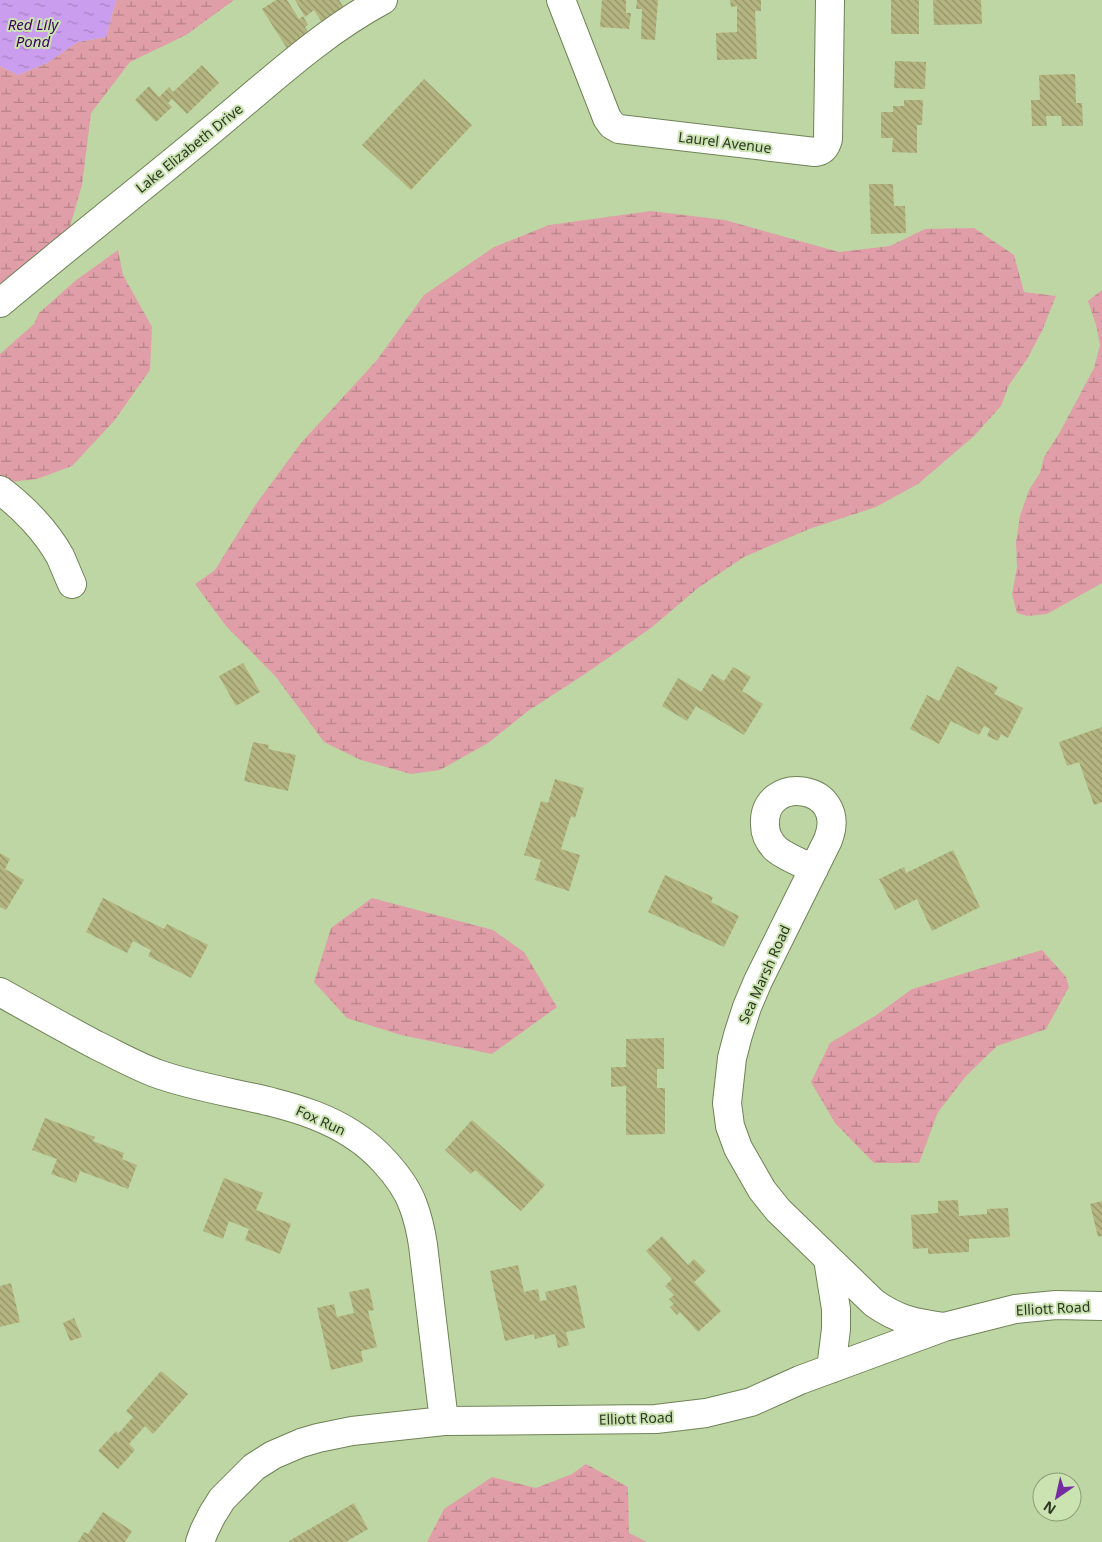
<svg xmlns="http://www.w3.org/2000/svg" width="1102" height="1542" font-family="'Noto Sans',sans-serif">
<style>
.wetland{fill:url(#wetland-marsh)}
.water{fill:url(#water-ripples)}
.building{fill:url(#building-back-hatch)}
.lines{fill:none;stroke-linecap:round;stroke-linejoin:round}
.minor-casing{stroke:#6e8356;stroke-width:30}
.minor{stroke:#fff;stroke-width:28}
.labels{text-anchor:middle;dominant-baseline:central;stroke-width:4;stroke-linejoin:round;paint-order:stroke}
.street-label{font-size:14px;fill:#2d3723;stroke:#cae3b1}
.water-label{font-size:15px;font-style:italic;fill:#430064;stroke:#cae3b1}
</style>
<defs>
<pattern id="wetland-marsh" width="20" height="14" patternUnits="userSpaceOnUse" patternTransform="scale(1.25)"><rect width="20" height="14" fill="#e09ea8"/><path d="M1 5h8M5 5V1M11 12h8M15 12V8" fill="none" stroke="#b68288"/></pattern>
<pattern id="water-ripples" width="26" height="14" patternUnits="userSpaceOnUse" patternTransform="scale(1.25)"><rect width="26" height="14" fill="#cb9def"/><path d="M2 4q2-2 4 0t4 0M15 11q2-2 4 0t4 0" fill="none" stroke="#a581c1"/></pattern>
<pattern id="building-back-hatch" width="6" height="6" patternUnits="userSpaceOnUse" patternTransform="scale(1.25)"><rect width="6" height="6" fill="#b4b580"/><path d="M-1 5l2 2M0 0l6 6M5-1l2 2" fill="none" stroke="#939468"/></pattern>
</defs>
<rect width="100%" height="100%" fill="#bed6a4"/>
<path class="wetland" d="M116,0h118l-48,35 -56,27 -39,51 -9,72 -15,52 -67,55v-226l18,9 29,-12 31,-21 28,-5z
M651,211l74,9 114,32 51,-6 35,-17 49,-1 40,27 10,37 32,4 -14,35 -15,28 -18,26 -8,21 -27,30 -56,48 -42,23 -67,22 -65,28 -46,31 -47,40 -66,46 -57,37 -40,32 -48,27 -29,4 -50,-14 -37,-18 -48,-65 -50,-51 -31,-42 20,-14 41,-66 45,-61 76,-83 47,-65 70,-48 55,-22z
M118,250l5,25 29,52 -2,43 -36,51 -42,45 -35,13 -37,4v-129l34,-30 5,-11 36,-32z
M1102,290v293l-55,31 -20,2 -10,-3 -5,-19 5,-26 -1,-26 4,-26 9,-26 11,-17 4,-16 16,-25 34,-64 6,-23 -4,-20 -8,-24z
M372,898l121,32 31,22 33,55 -65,47 -91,-19 -54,-17 -33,-36 17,-54z
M1042,950l24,27 3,10 -23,42 -49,17 -31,30 -28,36 -19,51h-45l-39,-40 -24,-41 19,-39 45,-27 37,-27z
M586,1464l42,23 1,46 18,9h-220l17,-33 48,-32 44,11 36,-14z"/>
<path class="water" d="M0,0h116l-10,37 -28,5 -31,21 -29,12 -18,-9z"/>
<path class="building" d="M276,0h11l12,19 4,-3 5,9 -3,2 7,11 -22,15 -28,-44z
M295,0h44l10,16 -22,14 -13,-20 -9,7z
M602,0h24v13h5l-2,16 -29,-2z
M637,0h21l-3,40 -14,-1 1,-30h-6z
M730,0h31v11h-6l2,48 -40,1 -1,-27 21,-1v-26l-6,1z
M891,0h28v34h-28z
M933,0h48l1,24 -48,1z
M895,61l31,1 -1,27 -31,-1z
M202,65l17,18 -32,31 -15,-15 -4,4 4,4 -16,15 -21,-22 14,-14 10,11 10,-10 4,5z
M1075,74l1,29h6l1,23h-21l-1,-10h-15l1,10h-15l-1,-26h9l-1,-25z
M424,79l48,46 -61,65 -49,-45z
M904,100h19l-1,25h-5v28l-25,-1 1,-14h-12v-26h12v-6h11z
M869,184h24l1,22h11l1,27 -35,1z
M243,663l17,29 -24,14 -17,-30z
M957,666l41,21 -4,7 29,14 -15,30 -7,-4 -3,7 -11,-5 3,-7 -6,-3 -5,9 -28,-14 -12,23 -29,-15 17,-34 12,6z
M733,667l18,10 -9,14 21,13 -19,31 -48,-29 -9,15 -25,-15 16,-28 23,14 11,-18 12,7z
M1102,727v75l-8,3 -15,-43 -12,4 -8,-24z
M253,742l16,3 -1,4 28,6 -8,36 -44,-10z
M555,779l29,9 -9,30 -4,-2 -10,33 19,6 -11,36 -34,-11 6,-20 -17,-5 17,-54 7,2z
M953,850l27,57 -48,24 -15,-32 -22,11 -16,-31 25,-12 2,6z
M0,853l10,6 -5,10 19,11 -18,30 -6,-3z
M665,875l48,22 -2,5 28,14 -15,31 -76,-35z
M103,898l61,31 3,-5 41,21 -17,33 -43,-22 3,-6 -18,-9 -6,12 -41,-21z
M664,1038v31h-7v19h8v46l-39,1v-49l-15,1v-20h15v-28z
M45,1118l50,19 -2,4 31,12 -2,6 15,6 -9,24 -48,-18 -4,12 -25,-9 6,-15 -25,-9z
M472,1120l73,65 -24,26 -46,-41 -4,4 -26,-24z
M224,1178l39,15 -7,17 35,14 -11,30 -35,-14 4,-11 -20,-8 -6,18 -20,-8z
M958,1200l1,16 28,-2v-5l21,-1 2,29 -41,2v13l-41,2v-6l-15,1 -2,-34 27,-2v-12z
M1102,1201v35l-4,1 -8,-33z
M662,1236l26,29 6,-6 12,12 -12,11 27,29 -23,21 -18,-20 -3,3 -7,-8 4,-3 -5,-5 5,-4 -9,-9 7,-7 -26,-28z
M518,1265l6,27 14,-3 2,12 7,-1 -2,-8 31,-7 9,43 -19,4 3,13 -11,3 -3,-14 -20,5 -1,-5 -29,7 -15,-70z
M11,1283l9,39 -20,5v-41z
M369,1288l5,22 -6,1 9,36 -16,4 2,11 -32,8 -14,-62 17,-4 3,13 17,-4 -5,-21z
M74,1318l8,19 -12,4 -7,-18z
M161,1371l27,23 -35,40 -8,-8 -16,18 6,6 -17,19 -20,-18 18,-20 2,3 15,-17 -7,-6z
M354,1503l14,26 -22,13h-57v-1z
M103,1512l29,19 -7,11h-47l6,-10 4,2z"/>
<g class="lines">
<g class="minor-casing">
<path id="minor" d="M561,0l46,118 5,7 7,4 196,23c8,-1 11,-5 13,-13l2,-139
M0,303c73,-61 147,-119 220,-180 52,-43 103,-91 163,-123
M0,490c23,17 46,41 60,66 4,9 8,19 12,28
M814,869c-12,-6 -27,-11 -38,-20 -6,-6 -11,-15 -11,-24 -3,-52 85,-42 63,15l-70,141 -11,26 -9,28 -6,23 -5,45 3,23 8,22 24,42 16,20 96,93c24,17 41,20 70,24
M0,992c32,18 64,36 96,53 21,10 40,21 62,29 76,27 168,23 226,87 12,13 23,27 29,44 5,13 8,27 10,40l21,176
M828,1259l8,50v20l-5,40
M200,1542l4,-11 8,-16 10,-16 32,-32 19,-12 28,-12 17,-5 34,-7 92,-10 212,-2 50,-6 45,-11 49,-22 144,-53 71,-18 41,-4 46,1"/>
</g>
<use href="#minor" class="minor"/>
</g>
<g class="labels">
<g class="street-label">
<text transform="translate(725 142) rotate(7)">Laurel Avenue</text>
<text transform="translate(189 148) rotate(-39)">Lake Elizabeth Drive</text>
<text transform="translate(764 974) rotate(-66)">Sea Marsh Road</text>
<text transform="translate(321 1120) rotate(24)">Fox Run</text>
<text transform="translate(1053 1308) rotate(-3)">Elliott Road</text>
<text transform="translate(636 1418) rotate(-2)">Elliott Road</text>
</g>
<g class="water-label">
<text x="33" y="24">Red Lily<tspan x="33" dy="17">Pond</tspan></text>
</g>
</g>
<g transform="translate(1057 1497) rotate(214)"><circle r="24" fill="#cae3b1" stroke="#8b9e78"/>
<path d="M0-4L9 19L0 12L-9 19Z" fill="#742da1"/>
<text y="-8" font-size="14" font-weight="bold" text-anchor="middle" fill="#2d3723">N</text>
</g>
</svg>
